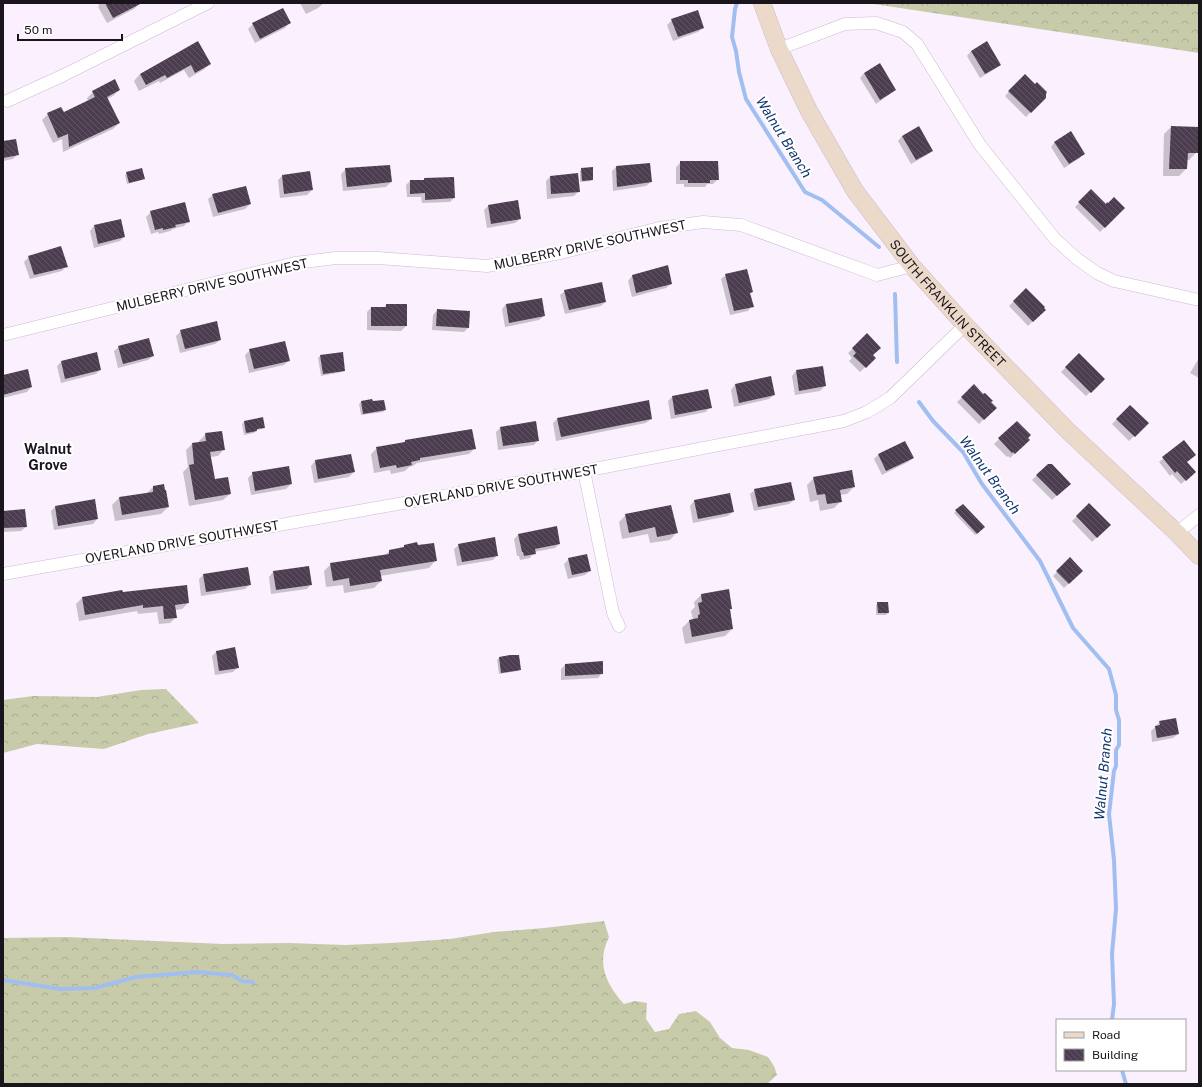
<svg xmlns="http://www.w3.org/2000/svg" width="1202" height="1087" font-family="'Public Sans',sans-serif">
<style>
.forest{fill:url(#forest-crowns)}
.shadow{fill:#0003}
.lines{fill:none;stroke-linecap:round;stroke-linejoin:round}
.stream{stroke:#a0bff0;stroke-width:4}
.building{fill:url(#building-back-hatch)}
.minor-casing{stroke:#cbbacf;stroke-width:13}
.secondary-casing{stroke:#cbbacf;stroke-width:18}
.minor{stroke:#fff;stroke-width:12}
.secondary{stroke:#ebd9c9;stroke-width:17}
.labels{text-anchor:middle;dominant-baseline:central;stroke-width:4;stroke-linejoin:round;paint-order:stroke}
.street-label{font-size:13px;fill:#1a141c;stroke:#fff}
.water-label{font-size:14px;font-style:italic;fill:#133770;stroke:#fff}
.neighbourhood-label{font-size:14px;font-weight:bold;fill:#1a141c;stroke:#fff}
</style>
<defs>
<pattern id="forest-crowns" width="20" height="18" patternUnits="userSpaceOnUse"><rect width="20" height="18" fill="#c8cba9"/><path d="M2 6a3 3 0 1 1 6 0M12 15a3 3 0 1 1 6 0" fill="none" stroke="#abad91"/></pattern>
<pattern id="building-back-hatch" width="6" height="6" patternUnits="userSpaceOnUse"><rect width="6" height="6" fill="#4c3e50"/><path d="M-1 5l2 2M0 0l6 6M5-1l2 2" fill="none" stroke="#625665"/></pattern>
</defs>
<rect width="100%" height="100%" fill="#fbf0fd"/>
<path class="forest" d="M867,3h332v50z
M166,689l33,34 -51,11 -44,15 -67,-5 -34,9v-53l30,-4 64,1 44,-7z
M604,921l5,16c-13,26 -3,47 15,67l11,-3 12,2 -1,16 9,13 14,-3 10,-15 17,-3 14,11 10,16 12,10 17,2 19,7 6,9 3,9 -10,9h-764v-146l63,-1 157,7 66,-1 56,2 46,-2 59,-4 44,-7 50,-4z"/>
<path class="shadow" d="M98,3h42l-6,6 -27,14 -9,-16 1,-1z
M300,3h24l-6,5 -12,6z
M672,20l31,8 -5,4 -25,9 -6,-16z
M289,23l-4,5 -30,15 -7,-14 5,-5z
M198,42l12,22 -7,6 -14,8 -5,-8 -24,13 -1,-2 -20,10 -5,-10 6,-7z
M971,51l29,14 -5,4 -15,9 -13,-22z
M864,73l31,17 -5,4 -14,10 -16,-26z
M1025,75l20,22 -19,20 -21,-21z
M114,80l5,10 -6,6 -6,3 12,24 -6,6 -50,23 -1,-13 -9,4 -11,-23 6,-6 15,-1 25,-12 -1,-3 6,-6z
M1171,127l27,1 1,6v16l-10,10h-2l-1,9 -7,7h-16l1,-42z
M902,136l30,14 -5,5 -16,9 -13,-23z
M3,142l15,12 -5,5 -10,2z
M1055,142l29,11 -4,5 -16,10 -13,-21z
M681,162l37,17 -5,5h-6l-2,3h-21v-3h-8v-17z
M616,167l35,15 -5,4 -33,5 -1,-20z
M346,169l45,13 -5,5 -43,4 -2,-17z
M582,169l10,10 -2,2 -10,1v-11z
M127,173l17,5 -2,2 -15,4 -2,-9z
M282,176l30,14 -5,5 -27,3 -2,-18z
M550,177l29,14 -5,5 -27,3 -1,-18z
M410,181l44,17 -4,4 -28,1 -1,-6h-14l-1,-12z
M1091,191l15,14 18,3 -24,24 -25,-25z
M213,195l37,9 -5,5 -32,8 -5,-18z
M488,206l32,13 -5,4 -28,5 -3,-18z
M151,212l38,9 -5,5 -11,3 -3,2 -11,3 -1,-2 -7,2 -5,-17z
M94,226l30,11 -4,4 -26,7 -4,-17z
M29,257l37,9 -4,5 -32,8 -6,-17z
M726,275l26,17 -3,2 3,12 -4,5 -18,4 -9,-36z
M632,276l39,8 -5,4 -34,9 -4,-16z
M1026,289l18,21 -16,16 -19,-20z
M565,291l40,11 -4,4 -36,8 -5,-19z
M506,304l38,12 -5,4 -34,7 -3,-18z
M386,305h20v21l-5,5 -34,-1v-18l4,-4h13z
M437,310l31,18 -4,4 -32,-2 1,-15z
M181,331l39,9 -5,4 -35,9 -4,-17z
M867,335l5,20 3,3 -15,14 -11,-11 3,-3 -4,-5z
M119,347l34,9 -5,4 -30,8 -4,-17z
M250,350l39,10 -5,5 -35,8 -4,-18z
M1079,354l25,25 -18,17 -25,-24z
M320,356l24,14 -2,2 -21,4 -3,-18z
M1199,358v20l-9,-5z
M61,362l39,8 -4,4 -35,9 -4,-17z
M796,371l29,15 -5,5 -25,4 -3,-19z
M3,376l28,11 -4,5 -24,6z
M770,378l4,17 -5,4 -35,8 -3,-17 4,-5z
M974,386l21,22 -16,16 -22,-22z
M672,397l38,10 -4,5 -35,7 -3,-18z
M361,402h11l13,8 -2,2 -22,3 -2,-11z
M1130,406l17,17 -18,18 -17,-17z
M262,418l2,9 -2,2 -6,1 -2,3 -10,2 -2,-11 2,-2z
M557,419h94l-5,4 -90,18 -3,-18z
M1017,422l11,18 -18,18 -2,-2 -1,1 -13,-13z
M500,428l38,12 -4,5 -36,5 -2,-18z
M206,434l18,15 -6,7 -8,1 4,23 16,14 -7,6 -34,6 -6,-34 5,-5 -2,-17 6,-6 8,-1 -1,-2z
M405,441l70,7 -6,6 -52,9 -4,3 -4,1 -4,4 -14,3 -1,-4 -16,3 -3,-19 6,-6 26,-5z
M1184,441l2,22 4,13 -9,8 -9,-10 -2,2 -11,-14z
M905,442l8,16 -5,4 -26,13 -8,-16 4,-4z
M350,455l4,17 -5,5 -35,6 -3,-17 4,-5z
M1048,465l21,19 -17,16 -20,-20z
M253,473l38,11 -5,5 -35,6 -3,-17z
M814,478l40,9 -7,7 -7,1 1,6 -7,7 -14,3 -2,-11 -8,2 -3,-17z
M153,487l15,20 -7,7 -46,7 -3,-16 7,-7 27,-4z
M755,490l39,10 -5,4 -35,7 -4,-17z
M694,501l39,10 -5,5 -35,7 -3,-17z
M1089,504l20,21 -17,17 -20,-21z
M963,505l21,22 -9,8 -21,-22z
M55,507l42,12 -4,5 -39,6 -3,-19z
M3,512l23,15 -5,4 -18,1z
M626,515l51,17 -7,8 -20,3 -2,-9 -26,5 -3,-17z
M518,535l41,9 -4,4 -21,4 -4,6 -10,2 -1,-4h-2l-3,-17z
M459,545l38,10 -4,5 -36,6 -3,-17z
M404,546h13l18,15 -6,7 -49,8 1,5 -7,7 -30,5 -1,-8 -17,2 -2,-16 7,-7 54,-8 4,-5 12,-2z
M569,559l21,12 -5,4 -17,4 -4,-15z
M1070,559l12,12 -18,17 -11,-12z
M247,568l3,16 -5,5 -44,7 -2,-17 4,-4z
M273,572l38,12 -4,5 -36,5 -2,-17z
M122,593l66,10 -6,6 -7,1 1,7 -6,6 -11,1 -2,-12 -19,2 -1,-3 -58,10 -3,-17 6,-6z
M701,595l30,13 -2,3 3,18 -7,7 -40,8 -3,-16 7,-7 4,-1 -2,-9 4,-4 -1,-5z
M878,603l10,10 -2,2h-10v-10z
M234,648l4,19 -5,5 -18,3 -3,-19 4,-4z
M518,656l2,13 -2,2 -19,3 -2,-14 2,-2z
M565,665l37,8 -4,5 -37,2v-11z
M1160,722l18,12 -5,4 -21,4 -1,-11z"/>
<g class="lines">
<path class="stream" d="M737,3l-2,6 -3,28 4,14 3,21 7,27 59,93 17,8 57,47
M895,294l2,68
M919,402l14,19 30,31 19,32 58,77 33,67 36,41 7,26v15l3,10v25l-3,5v16l-2,5 -5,43 5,46 2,49 -4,45 2,50 -2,16
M3,980l57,9 35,-1 41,-11 61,-5 35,3 10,6 11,1
M1122,1070l4,14"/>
</g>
<path class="building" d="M105,3h37l-29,15z
M283,8l8,15 -31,16 -8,-16z
M698,10l6,18 -26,9 -7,-18z
M198,41l13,23 -16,9 -4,-8 -24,13 -2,-3 -19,10 -6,-11z
M987,41l14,24 -16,9 -14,-23z
M880,63l16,27 -16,10 -16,-27z
M1025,74l10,10 2,-2 10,10 -1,2v4l-15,15 -23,-22z
M115,79l5,11 -13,7 13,26 -51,24 -1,-13 -10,4 -11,-25 14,-6 3,5 31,-15 -3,-6z
M919,126l14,25 -17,9 -14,-24z
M1171,126l28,1v20h-1v6h-10l-1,16h-18z
M1071,131l14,23 -16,10 -15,-22z
M16,139l3,16 -16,3v-17z
M680,161h38l1,19h-9v3h-22v-3h-8z
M650,163l2,19 -35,5 -1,-21z
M390,165l2,17 -45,5 -2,-19z
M593,167v13l-11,1 -1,-13z
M142,168l3,11 -16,4 -3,-11z
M310,171l3,19 -29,4 -2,-19z
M578,173l2,19 -29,2 -1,-18z
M454,177l1,21 -30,2v-7l-15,1v-14h14v-2z
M246,186l5,18 -33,9 -6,-19z
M1091,189l15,15 1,-2 1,1 6,-6 11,11 -20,20 -27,-26z
M518,200l3,19 -30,5 -3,-19z
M185,202l5,20 -15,3 1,2 -13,3v-2l-8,2 -5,-19z
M121,219l4,18 -27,7 -4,-19z
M61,246l7,21 -34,8 -6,-19z
M668,265l4,19 -36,9 -4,-18z
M747,269l6,23 -3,1 4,14 -20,4 -9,-37z
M602,282l4,20 -37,8 -5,-20z
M1026,288l19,19 -1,1 2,2 -13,12 -20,-21z
M542,298l3,18 -36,7 -3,-19z
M386,304h21v22h-36v-19h15z
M437,309l33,2 -1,17 -33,-2z
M217,321l4,19 -36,9 -5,-19z
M867,333l14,15 -8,7 3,3 -10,10 -13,-12 3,-3 -4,-5z
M149,338l5,18 -31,8 -5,-18z
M285,341l5,20 -36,8 -5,-20z
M97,352l4,18 -36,9 -4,-18z
M343,352l2,19 -22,3 -3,-19z
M1079,353l26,26 -14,14 -26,-26z
M823,366l3,20 -27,5 -3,-21z
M28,369l4,18 -29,8v-20z
M771,376l4,19 -36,8 -4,-19z
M974,384l9,10 2,-1 8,8 -2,1 6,6 -13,12 -23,-23z
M708,389l4,19 -37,7 -3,-19z
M372,399l1,2 11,-1 2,10 -23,4 -2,-13z
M649,400l3,19 -91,18 -4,-19z
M1130,405l19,18 -14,14 -19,-18z
M263,417l2,11 -8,1v2l-11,2 -2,-12z
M536,421l3,20 -36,5 -3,-19z
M1017,421l14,14 -3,3 2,2 -15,14 -2,-2 -1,1 -14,-15z
M472,429l4,20 -56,9v2l-9,2 1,3 -15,3 -1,-3 -16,3 -4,-21 29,-5v-2z
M222,431l3,19 -15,2 5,27 13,-2 3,17 -36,6 -6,-35 5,-1 -2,-21 14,-2 -1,-8z
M1184,440l12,15 -9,7 9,10 -10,9 -9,-10 -2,2 -13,-16z
M905,441l9,17 -28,13 -8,-17z
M351,454l4,18 -37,7 -3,-19z
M1048,464h4l19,20 -14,12 -21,-21z
M289,466l3,18 -37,7 -3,-19z
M852,470l3,17 -15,3 2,12 -15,2 -2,-10 -8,1 -4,-18z
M791,482l4,18 -37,7 -4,-18z
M164,484l1,6h1l3,17 -47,8 -3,-18 34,-5v-6z
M730,493l4,19 -36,7 -4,-19z
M95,499l3,20 -40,7 -3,-20z
M1089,503l22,22 -14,13 -21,-22z
M963,504l22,23 -8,7 -22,-24z
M671,505l7,28 -21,4 -2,-10 -26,6 -4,-19z
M25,509l2,18 -24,1v-17z
M557,526l3,18 -25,5 1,5 -12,2 -1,-4h-1l-4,-18z
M495,537l3,19 -36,6 -4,-18z
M417,542l1,3 16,-2 3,18 -57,9 2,11 -32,5 -1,-8 -16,3 -3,-18 59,-9v-4l15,-3v-2z
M587,554l4,17 -19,4 -4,-17z
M1070,557l13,14 -14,13 -13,-13z
M309,566l3,19 -36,5 -3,-19z
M248,567l3,18 -45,7 -3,-18z
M187,585l2,18 -14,2 2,13 -13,1 -1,-13 -20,2v-3l-58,10 -3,-18 40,-7 1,2z
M729,589l3,20h-2l3,20 -41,8 -3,-17 9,-2v-3l2,-1 -2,-11 4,-1 -1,-8z
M877,602h11l1,11h-11z
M235,647l4,21 -20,3 -3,-20z
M510,655h9l2,15 -20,3 -2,-16z
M603,661v13l-38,2v-12z
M1176,718l3,16 -22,4 -2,-12 5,-1 -1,-4z"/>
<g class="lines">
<g class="minor-casing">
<path id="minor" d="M779,49l66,-25 31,-1 27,9 14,12 63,101 75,94 21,19 21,15 17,8 85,19
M7,101l57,-26 144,-72
M3,335l292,-72 41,-5h42l109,8 74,-13 98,-25 44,-6 38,3 136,50 35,-9
M584,471l29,142 6,13
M1177,533l22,-18
M3,574l581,-103 260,-50 23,-9 23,-14 75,-73"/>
</g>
<g class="secondary-casing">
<g id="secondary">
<path id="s1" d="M762,3l17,46 30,62 46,80 57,75 53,59 102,105 110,103 22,23"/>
</g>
</g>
<use href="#minor" class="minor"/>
<use href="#secondary" class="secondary"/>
</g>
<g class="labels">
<g class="street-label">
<text transform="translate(590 245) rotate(-12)">MULBERRY DRIVE SOUTHWEST</text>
<text transform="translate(212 285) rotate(-13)">MULBERRY DRIVE SOUTHWEST</text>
<text stroke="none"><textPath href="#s1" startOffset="356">SOUTH FRANKLIN STREET</textPath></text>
<text transform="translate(501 486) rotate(-10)">OVERLAND DRIVE SOUTHWEST</text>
<text transform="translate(182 542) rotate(-10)">OVERLAND DRIVE SOUTHWEST</text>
</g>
<g class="water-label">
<text transform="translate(784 137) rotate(58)">Walnut Branch</text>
<text transform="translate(990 475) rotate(54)">Walnut Branch</text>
<text transform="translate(1103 774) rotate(-85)">Walnut Branch</text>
</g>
<g class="neighbourhood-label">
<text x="48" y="449">Walnut<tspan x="48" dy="16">Grove</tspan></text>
</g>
</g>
<rect width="1202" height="1087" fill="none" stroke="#1a141c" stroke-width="8"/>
<rect x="1056" y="1019" width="130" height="52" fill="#ffffff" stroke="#a3a1a4"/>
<rect x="1064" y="1032" width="20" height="6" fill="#ebd9c9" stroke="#a3a1a4"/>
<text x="1092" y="1039" font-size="12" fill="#1a141c">Road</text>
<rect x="1064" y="1049" width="20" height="12" fill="url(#building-back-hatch)" stroke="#a3a1a4"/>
<text x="1092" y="1059" font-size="12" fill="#1a141c">Building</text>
<path d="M18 34v6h104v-6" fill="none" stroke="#1a141c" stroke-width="2"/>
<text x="24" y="34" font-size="12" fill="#1a141c" stroke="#ffffff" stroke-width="3" paint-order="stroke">50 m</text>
</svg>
